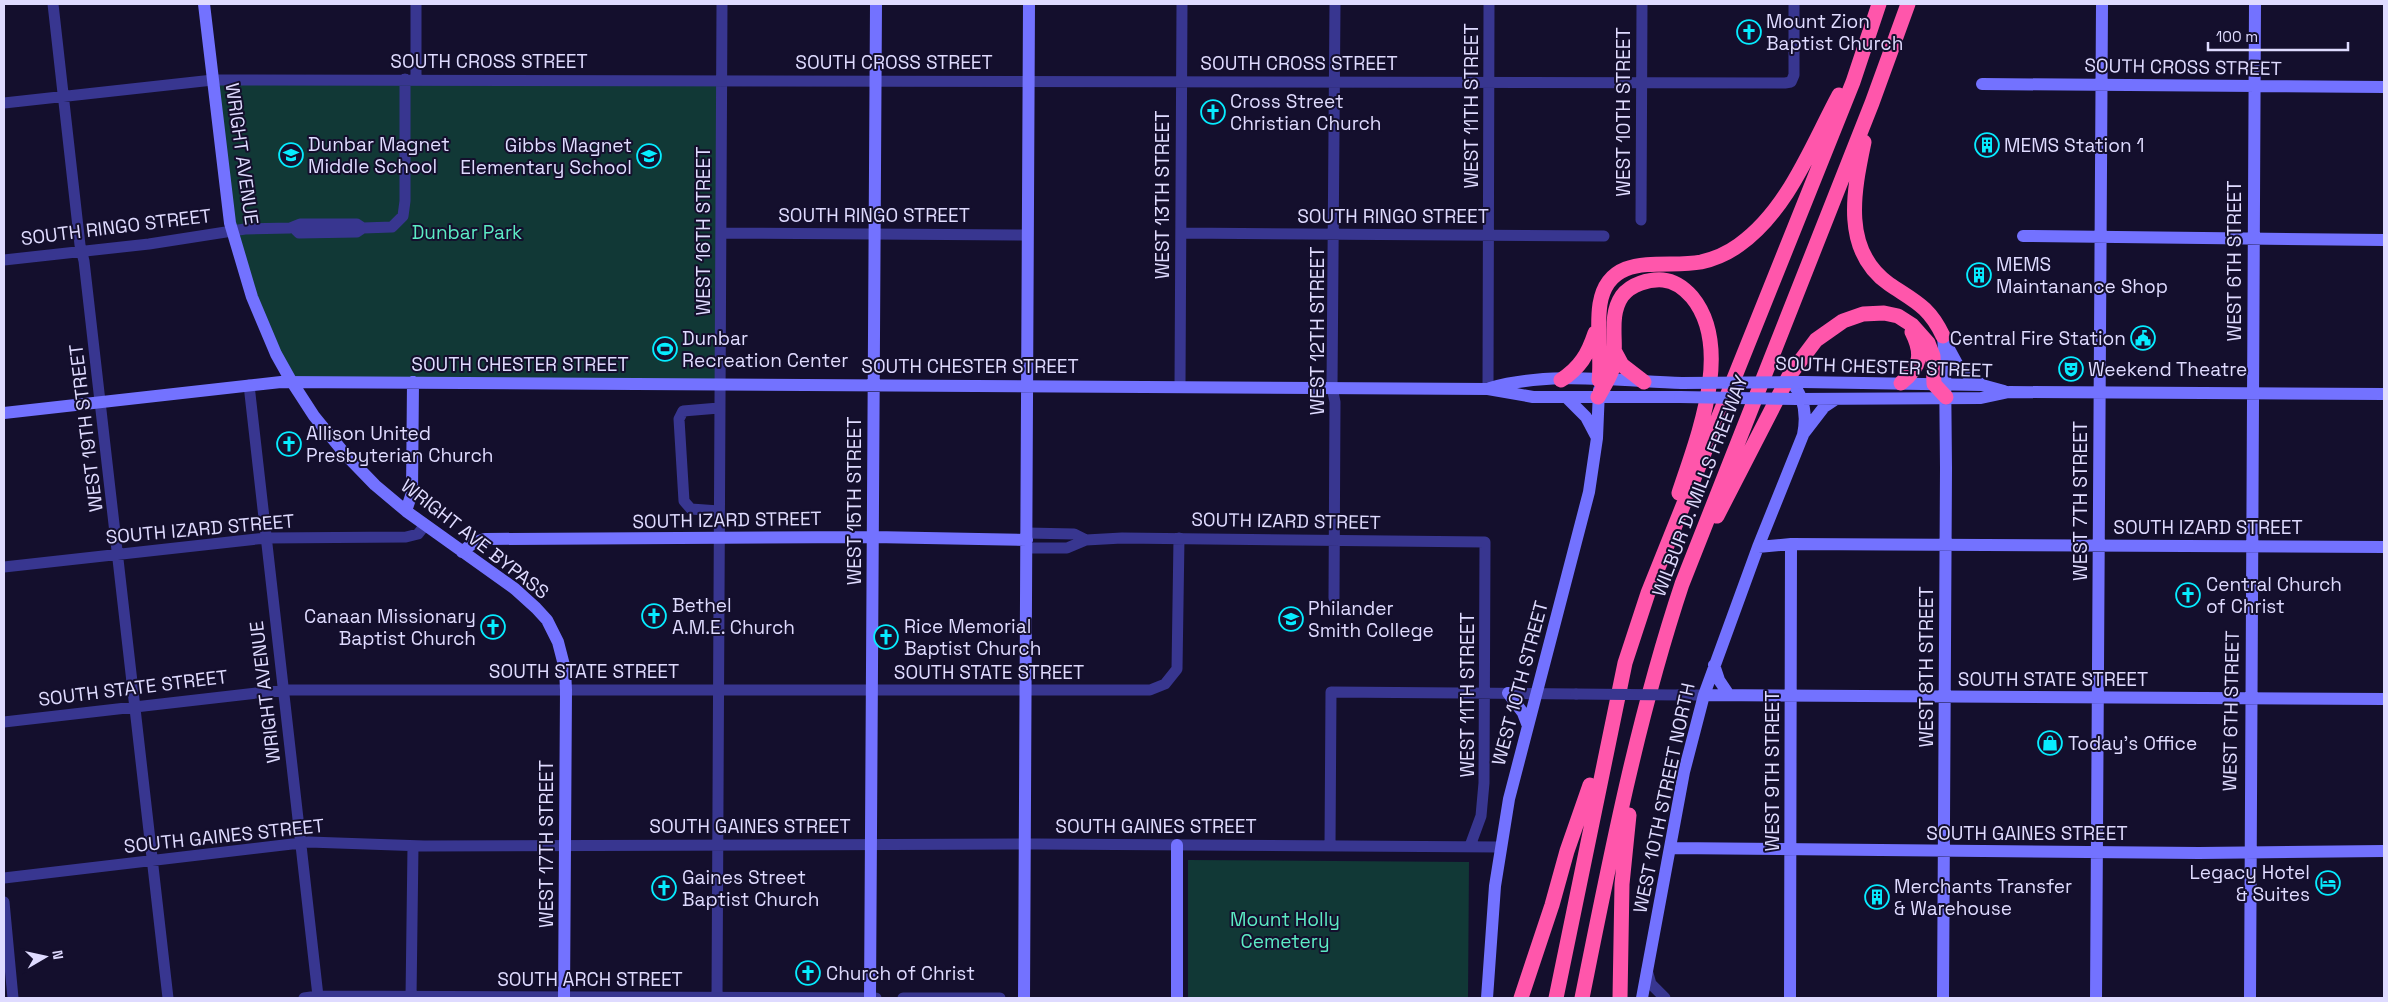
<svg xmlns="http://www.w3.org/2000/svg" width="2388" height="1002" font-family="'Space Grotesk',sans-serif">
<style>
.green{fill:#113836}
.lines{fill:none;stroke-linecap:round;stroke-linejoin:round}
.street{stroke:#383690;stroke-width:11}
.secondary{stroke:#7372ff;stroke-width:12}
.highway{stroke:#ff56ab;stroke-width:15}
.street-bridge{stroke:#383690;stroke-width:11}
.secondary-bridge{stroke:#7372ff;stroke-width:12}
.labels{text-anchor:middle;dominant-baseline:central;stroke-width:4;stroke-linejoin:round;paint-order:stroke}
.poi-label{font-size:19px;fill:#dfdbff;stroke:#140f2d;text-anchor:start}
.street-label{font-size:19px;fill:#dfdbff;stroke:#140f2d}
.park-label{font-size:19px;fill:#5cebc4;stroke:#140f2d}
</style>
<rect width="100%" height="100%" fill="#140f2d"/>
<path class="green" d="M721,79l-1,305 -428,-2 -36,-76 -23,-76 -20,-150z
M1188,860l281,2 -1,136h-280z"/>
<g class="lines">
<path class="street" d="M53,4l27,241 4,16 84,737
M416,79v-75
M4,103l209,-23 1572,3 6,-1 3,-7v-71
M1641,220l1,-216
M294,228l5,5 58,-1 6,-4
M721,233l306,2
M1181,233l423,3
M4,260l145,-16 96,-15 45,-1 10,-4h57l6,4 29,-1 11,-11 2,-15v-122
M249,385l69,611
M1180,386l2,-382
M1488,389l1,-385
M719,511l-28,-2 -7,-8 -5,-82 4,-8 36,-3
M1027,533l47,1 12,6
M1027,548h40l19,-8 36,-2 363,4 -1,241 -3,33 -11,30
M4,567l262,-29 140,-1 12,-3 7,-9
M1334,598l1,-196 -3,-15 3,-383
M1678,695h26
M4,722l279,-32h867l15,-6 12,-15 2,-131
M1330,846l1,-154 245,2
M4,878l305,-36 115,4 613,-2 462,3
M4,902l9,96
M1647,970l4,14 14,14
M304,998l14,-2 558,2
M411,998l2,-152
M717,998l5,-994
M903,998h97"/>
<path class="secondary" d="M204,4l26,219 22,74 24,57 14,25 24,37 31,38 30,31 31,26 109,78 21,19 11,12 11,22 7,27 1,21 -2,308
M1982,84l402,3
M2023,236l361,4
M1943,336l2,28 1,104 -3,530
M1947,345l13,24 22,16
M1803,382l179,3 22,6
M1490,388c58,-17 132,-7 192,-5
M1566,397l20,20 10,19
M1797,399l184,-1 28,-6 375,2
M4,413l277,-31 1207,7 45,8h147
M1804,433l20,-26 12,-8
M406,511l6,-18 1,-111
M1758,547l33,-3 593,3
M462,552l11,-9 12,-4 388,-2 154,3
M1714,665l5,15 10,15
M1508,693l15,20 5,13
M1704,695l680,4
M1670,848l529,5 185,-2
M870,998l6,-994
M1024,998l5,-994
M1177,998v-153
M1487,998l8,-112 14,-87 80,-307 8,-54 2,-48
M1642,998l42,-226 20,-77 54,-148 45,-112c4,-20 2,-38 -12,-53
M1790,998l1,-454
M2096,998l6,-994
M2250,998l5,-994"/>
<path class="highway" d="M1864,142c-10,48 -23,108 25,142 25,17 40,22 54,52
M1615,352l7,13 22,17
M1561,380c19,-12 27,-26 34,-47
M1599,380c3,-25 -3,-50 1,-76 9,-54 65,-35 101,-42 13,-3 27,-9 38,-17 49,-35 72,-98 100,-150
M1901,383c20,-16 22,-29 11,-51
M1598,397c5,-9 11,-18 14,-27 7,-24 -5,-52 10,-74 9,-12 27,-17 41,-16 12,1 21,8 29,17 42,51 5,141 -13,196
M1717,516l72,-140 27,-36 27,-19 20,-7 21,-1 14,3 14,9 16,18 5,13 1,28 12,13
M1521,998l31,-93 15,-54 23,-66
M1556,998l69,-335 23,-70 205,-511 26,-78
M1582,998c28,-139 55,-279 100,-414l190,-481 36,-99
M1620,998l2,-114 7,-69"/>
<path class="street-bridge" d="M1576,694l102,1"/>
<path class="secondary-bridge" d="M1682,383l121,-1
M1680,397l117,2"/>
</g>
<defs>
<g id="church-ring" transform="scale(1.25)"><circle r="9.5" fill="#140f2d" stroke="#07ecff" stroke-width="1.5"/><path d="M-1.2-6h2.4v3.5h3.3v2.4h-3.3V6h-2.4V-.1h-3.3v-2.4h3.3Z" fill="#07ecff"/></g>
<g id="building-ring" transform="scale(1.25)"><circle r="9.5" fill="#140f2d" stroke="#07ecff" stroke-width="1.5"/><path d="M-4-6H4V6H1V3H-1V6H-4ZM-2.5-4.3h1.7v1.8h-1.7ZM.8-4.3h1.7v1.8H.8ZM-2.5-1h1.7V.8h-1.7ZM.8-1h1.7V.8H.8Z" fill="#07ecff"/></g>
<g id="school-ring" transform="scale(1.25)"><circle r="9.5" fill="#140f2d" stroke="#07ecff" stroke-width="1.5"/><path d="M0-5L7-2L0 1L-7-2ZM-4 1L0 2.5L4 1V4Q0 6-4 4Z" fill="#07ecff"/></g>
<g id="civic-ring" transform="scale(1.25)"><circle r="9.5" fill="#140f2d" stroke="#07ecff" stroke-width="1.5"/><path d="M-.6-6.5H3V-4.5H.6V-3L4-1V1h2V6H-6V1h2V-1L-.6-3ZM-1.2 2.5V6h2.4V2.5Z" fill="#07ecff"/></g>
<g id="stadium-ring" transform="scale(1.25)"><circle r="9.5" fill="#140f2d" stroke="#07ecff" stroke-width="1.5"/><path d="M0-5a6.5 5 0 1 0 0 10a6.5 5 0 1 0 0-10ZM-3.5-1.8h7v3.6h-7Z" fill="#07ecff"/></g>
<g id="theatre-ring" transform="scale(1.25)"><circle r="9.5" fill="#140f2d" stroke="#07ecff" stroke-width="1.5"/><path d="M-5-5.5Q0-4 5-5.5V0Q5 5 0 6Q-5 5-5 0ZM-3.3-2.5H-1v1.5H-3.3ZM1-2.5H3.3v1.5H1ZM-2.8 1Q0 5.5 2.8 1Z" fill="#07ecff"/></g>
<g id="university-ring" transform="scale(1.25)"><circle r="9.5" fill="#140f2d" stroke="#07ecff" stroke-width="1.5"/><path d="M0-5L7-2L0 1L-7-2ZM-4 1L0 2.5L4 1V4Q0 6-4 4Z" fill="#07ecff"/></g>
<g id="shop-ring" transform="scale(1.25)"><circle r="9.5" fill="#140f2d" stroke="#07ecff" stroke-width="1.5"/><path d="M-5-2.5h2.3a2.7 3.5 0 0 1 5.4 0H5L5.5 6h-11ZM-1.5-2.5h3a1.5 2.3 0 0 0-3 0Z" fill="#07ecff"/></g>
<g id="hotel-ring" transform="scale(1.25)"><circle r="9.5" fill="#140f2d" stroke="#07ecff" stroke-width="1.5"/><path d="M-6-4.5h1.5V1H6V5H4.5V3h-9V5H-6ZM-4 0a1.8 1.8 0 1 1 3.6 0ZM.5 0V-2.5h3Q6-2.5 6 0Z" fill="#07ecff"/></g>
</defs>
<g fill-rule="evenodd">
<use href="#church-ring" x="1749" y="32"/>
<use href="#church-ring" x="1213" y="112"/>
<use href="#building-ring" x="1987" y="145"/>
<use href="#school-ring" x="291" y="155"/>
<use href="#school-ring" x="649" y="156"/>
<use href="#building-ring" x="1979" y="275"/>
<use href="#civic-ring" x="2143" y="338"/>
<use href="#stadium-ring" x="665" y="349"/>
<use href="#theatre-ring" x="2071" y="369"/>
<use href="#church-ring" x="289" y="444"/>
<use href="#church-ring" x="2188" y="595"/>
<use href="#church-ring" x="654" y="616"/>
<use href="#university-ring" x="1291" y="619"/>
<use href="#church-ring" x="493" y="627"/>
<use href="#church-ring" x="886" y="637"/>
<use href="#shop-ring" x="2050" y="743"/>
<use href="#hotel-ring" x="2328" y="883"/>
<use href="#church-ring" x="664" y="888"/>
<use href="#building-ring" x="1877" y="897"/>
<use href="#church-ring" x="808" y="973"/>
</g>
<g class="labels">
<g class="poi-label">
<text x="1766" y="21">Mount Zion<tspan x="1766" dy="22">Baptist Church</tspan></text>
<text x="1230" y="101">Cross Street<tspan x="1230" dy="22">Christian Church</tspan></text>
<text x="308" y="144">Dunbar Magnet<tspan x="308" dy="22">Middle School</tspan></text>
<text x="632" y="145" text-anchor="end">Gibbs Magnet<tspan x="632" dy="22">Elementary School</tspan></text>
<text x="2004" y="145">MEMS Station 1</text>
<text x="1996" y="264">MEMS<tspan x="1996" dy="22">Maintanance Shop</tspan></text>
<text x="682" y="338">Dunbar<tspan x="682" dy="22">Recreation Center</tspan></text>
<text x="2126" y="338" text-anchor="end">Central Fire Station</text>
<text x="2088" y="369">Weekend Theatre</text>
<text x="306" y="433">Allison United<tspan x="306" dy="22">Presbyterian Church</tspan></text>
<text x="2206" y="584">Central Church<tspan x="2206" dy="22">of Christ</tspan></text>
<text x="672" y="605">Bethel<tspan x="672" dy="22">A.M.E. Church</tspan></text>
<text x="1308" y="608">Philander<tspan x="1308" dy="22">Smith College</tspan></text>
<text x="476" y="616" text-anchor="end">Canaan Missionary<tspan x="476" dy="22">Baptist Church</tspan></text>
<text x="904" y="626">Rice Memorial<tspan x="904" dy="22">Baptist Church</tspan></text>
<text x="2068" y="743">Today's Office</text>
<text x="2310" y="872" text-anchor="end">Legacy Hotel<tspan x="2310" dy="22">&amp; Suites</tspan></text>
<text x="682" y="877">Gaines Street<tspan x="682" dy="22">Baptist Church</tspan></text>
<text x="1894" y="886">Merchants Transfer<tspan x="1894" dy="22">&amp; Warehouse</tspan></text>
<text x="826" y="973">Church of Christ</text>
</g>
<g class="street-label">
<text x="489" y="61">SOUTH CROSS STREET</text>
<text x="894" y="62">SOUTH CROSS STREET</text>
<text x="1299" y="63">SOUTH CROSS STREET</text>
<text transform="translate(2183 67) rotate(1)">SOUTH CROSS STREET</text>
<text transform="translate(1471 106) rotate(-90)">WEST 11TH STREET</text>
<text transform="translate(1623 112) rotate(-90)">WEST 10TH STREET</text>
<text transform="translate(242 154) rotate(82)">WRIGHT AVENUE</text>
<text transform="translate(1162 195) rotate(-90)">WEST 13TH STREET</text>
<text x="874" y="215">SOUTH RINGO STREET</text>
<text x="1393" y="216">SOUTH RINGO STREET</text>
<text transform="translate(116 227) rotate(-7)">SOUTH RINGO STREET</text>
<text transform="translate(703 231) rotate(-90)">WEST 16TH STREET</text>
<text transform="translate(2234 261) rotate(-90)">WEST 6TH STREET</text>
<text transform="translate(1317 331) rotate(-90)">WEST 12TH STREET</text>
<text x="520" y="364">SOUTH CHESTER STREET</text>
<text x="970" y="366">SOUTH CHESTER STREET</text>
<text transform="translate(1884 367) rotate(2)">SOUTH CHESTER STREET</text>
<text transform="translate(86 428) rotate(-97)">WEST 19TH STREET</text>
<text transform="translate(1700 486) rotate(-69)">WILBUR D. MILLS FREEWAY</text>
<text transform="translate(854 501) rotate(-90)">WEST 15TH STREET</text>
<text transform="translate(2080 501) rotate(-90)">WEST 7TH STREET</text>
<text transform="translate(727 520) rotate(-1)">SOUTH IZARD STREET</text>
<text transform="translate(1286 521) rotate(1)">SOUTH IZARD STREET</text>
<text x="2208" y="527">SOUTH IZARD STREET</text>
<text transform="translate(200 529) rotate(-5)">SOUTH IZARD STREET</text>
<text transform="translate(475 539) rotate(38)">WRIGHT AVE BYPASS</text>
<text transform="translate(1926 667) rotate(-90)">WEST 8TH STREET</text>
<text x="584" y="671">SOUTH STATE STREET</text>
<text x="989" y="672">SOUTH STATE STREET</text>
<text x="2053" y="679">SOUTH STATE STREET</text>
<text transform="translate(1520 683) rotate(-75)">WEST 10TH STREET</text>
<text transform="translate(133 688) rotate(-7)">SOUTH STATE STREET</text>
<text transform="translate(265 692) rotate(-97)">WRIGHT AVENUE</text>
<text transform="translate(1467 695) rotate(-90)">WEST 11TH STREET</text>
<text transform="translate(2231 711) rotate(-89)">WEST 6TH STREET</text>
<text transform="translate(1772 771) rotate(-90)">WEST 9TH STREET</text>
<text transform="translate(1664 798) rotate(-78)">WEST 10TH STREET NORTH</text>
<text x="750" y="826">SOUTH GAINES STREET</text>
<text x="1156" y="826">SOUTH GAINES STREET</text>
<text x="2027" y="833">SOUTH GAINES STREET</text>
<text transform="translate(224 836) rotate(-6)">SOUTH GAINES STREET</text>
<text transform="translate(546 844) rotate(-90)">WEST 17TH STREET</text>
<text x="590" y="979">SOUTH ARCH STREET</text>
</g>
<g class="park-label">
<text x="467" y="232">Dunbar Park</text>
<text x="1285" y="919">Mount Holly<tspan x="1285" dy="22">Cemetery</tspan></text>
</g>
</g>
<rect width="2388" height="1002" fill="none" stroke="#dfdbff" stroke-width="10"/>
<g transform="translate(45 957) rotate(81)" stroke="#140f2d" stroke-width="4" paint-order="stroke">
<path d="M0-4L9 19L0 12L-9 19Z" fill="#dfdbff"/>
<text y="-8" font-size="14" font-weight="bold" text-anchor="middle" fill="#dfdbff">N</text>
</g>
<path d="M2208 42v8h140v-8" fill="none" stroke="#dfdbff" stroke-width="2.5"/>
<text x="2216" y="42" font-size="15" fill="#dfdbff" stroke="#140f2d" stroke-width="4" paint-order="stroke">100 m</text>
</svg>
